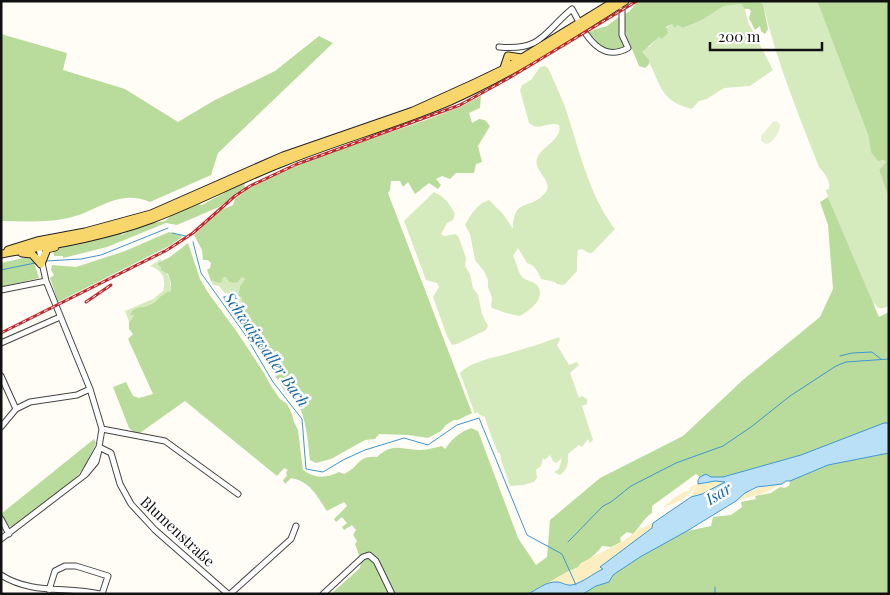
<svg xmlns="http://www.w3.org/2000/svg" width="890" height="595" font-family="'Playfair Display',serif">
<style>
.green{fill:#d5ebbd}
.forest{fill:#b9dc9c}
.sand{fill:#fbeec1}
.pitch{fill:#e6f2cf}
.water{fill:#b9e0f7;stroke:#3f96cf}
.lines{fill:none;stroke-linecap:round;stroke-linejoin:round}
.stream{stroke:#3f96cf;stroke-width:1}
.minor-casing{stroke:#444;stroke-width:7}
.major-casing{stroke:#222;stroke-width:9}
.minor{stroke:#fff;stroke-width:5}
.major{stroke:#f9d66b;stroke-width:7}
.rail-casing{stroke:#c4262e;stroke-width:3}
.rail{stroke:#fff;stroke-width:1;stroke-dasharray:4;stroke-linecap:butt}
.labels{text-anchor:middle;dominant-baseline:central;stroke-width:5;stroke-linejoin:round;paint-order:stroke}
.street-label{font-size:15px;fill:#111;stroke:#fff}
.water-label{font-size:16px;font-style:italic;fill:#1768a6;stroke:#fff}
</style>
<rect width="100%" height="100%" fill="#fffdf5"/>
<path class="green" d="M756,1h61l51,134c3,17 3,19 18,27l-7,8 10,28v107l-5,3h-5l-7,-6 -44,-105 -2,-7 3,-1c2,-9 -5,-16 -10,-22 -21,-54 -43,-107 -56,-163z
M741,4l4,5 3,13 25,48 -23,16 -26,2 -17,11 -8,2 -7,8c-39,-9 -30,-35 -51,-57l5,-5h3c8,-7 13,-18 23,-23l3,4 3,-3 5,3 19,-8 22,-14z
M545,66l3,2c6,13 12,26 17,39 14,41 23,87 50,122l-23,24h-3l-7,-4 -4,1 -1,9v12l-13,14 -7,-1 -2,-2 -14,-3c-3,-7 -6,-14 -14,-16l-9,-15 -5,8c3,5 5,17 10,22 4,3 10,3 14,7 10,13 -7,25 -17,31l-14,-3 -14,-5 -1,-3 1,-7 -4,-11v-7l-4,-9 -9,-11 -5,-26 -5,-9c6,-11 12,-21 24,-25l14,14 10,15c0,-32 17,-18 32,-36 10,-11 -12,-22 -8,-34 4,-13 26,-19 22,-34 -11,-4 -20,7 -30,-2l-9,-33 2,-5 9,-5 9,-13z
M434,192c11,5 15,11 21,22l-2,6 -6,3 -6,11 3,2 12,-2 3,4 7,20 -1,8 5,8 3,14 5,7 4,19 6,12 -2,4 -29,14 -5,1 -5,-9 -14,-39 6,-10 -2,-4 -11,-3 -22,-59z
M161,259c4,12 10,19 10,32l-8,4 -15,11h-5l-13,9h4v2l-5,5 -4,-11 28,-12 10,-8c4,-14 -2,-21 -13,-25z
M226,277l11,6 5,-6 3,2 -5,7 -2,10 4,2v4l-9,9v-5l-6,-5 -1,-6 -7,-9 -6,-1 -2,-4 8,2 3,-5z
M559,337l1,3 -3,5 12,20 8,-3 2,3 -9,8 9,25 3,-2 5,3v5l-5,2 11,34 -3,3 -2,-4 -6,8 -3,-2 -11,9c0,10 0,15 -8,21l-6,-3 5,-3 3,-11 -6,5 -3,-2 -3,-6 -5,5 -2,-2 -2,8 -5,4 1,8 -3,4 -11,3 -13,1 -9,-26 -1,-7h-2c-5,-13 -10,-24 -13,-36l-5,-2 -3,-3 -2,2 -15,-41c11,-12 34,-15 50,-20 17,-5 33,-10 49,-16z"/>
<path class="forest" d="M639,1h117l7,3 5,25 -3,5 -4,-3 -1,-5 -5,4 -6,-12 2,-7 -2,-2h-4l-4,-5 -17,2 -22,14 -19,8 -5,-3 -3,3 -3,-4 -6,3 2,6 -6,6 -3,-2 -17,15 7,8v4l-4,4 -6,-2 -14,-34v-18c7,-3 8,-9 14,-13z
M817,1h72v197l-10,-28 7,-8 -3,-2 -5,1 -7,-9 -3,-17z
M620,16l6,29c-20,12 -26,3 -39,-12l9,-4 11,-3z
M1,34l66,19 -4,17 62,19 53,33 37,-22 60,-29 44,-35 14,7 -115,110 -7,22 -61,27c-32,-14 -53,10 -82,16 -22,5 -45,3 -67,3z
M481,96l-1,12 -11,5 3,10 7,-4 6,1 5,6 -12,20 4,16 -6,2 -2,9h-18l-6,6 -8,-3 -6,3 5,6 -3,4 -9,-6 -14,11 -7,-12 -5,5 -3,-6h-9l-1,9 -2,3 84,220 -14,7h-4l-8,5 -5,6 -13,7 -20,-3 -29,-1 -4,5 -10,1 -34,19 -15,4 -6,-3c-2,-16 -4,-59 -22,-64l-55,-85 9,-9v-4l-4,-2 2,-10 5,-7 -3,-2 -5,6 -8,-1 -3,-5 -4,1v4l-3,1 -8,-2 -4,-11 3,-2 1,-5 -3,-3h-5l-1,-10 -8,-15 25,-24 14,-6 2,-6 14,-11 26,-13 48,-20 103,-35 36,-14z
M244,180l1,8 -26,19 -42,18 -11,-2 -59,24 -44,11v-2h-9l-1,-6 6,-3 61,-14 2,2 16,-9 27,-5 7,-6 25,-11 5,1 22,-12 3,-5z
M828,197l51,120 10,-5v111l-88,32 -78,22h-12l-5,-3 -6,3 -4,-3 -44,32v7c-9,6 -12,14 -19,21l-6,-2 -7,6 1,4 -10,5 -9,-1c-6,9 -22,22 -33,25l-41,23h-200l4,-1 28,-25 1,-7 -6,-17 2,-3 -4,-6 3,-5 -4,-5 -8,5 -2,-3 5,-4 -5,-6 -6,5 -2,-3 13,-13 -3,-4 -17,9c-11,-16 -16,-29 -36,-33l-6,6 -2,-4 4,-4 -1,-4 2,-2 -4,-2 -7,8 -92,-75 -48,34 -8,-7 -16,-41 13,-5 7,14 6,2 14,-4 -25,-55 5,-5 -4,-5v-7l5,-6v-1h-4c2,-3 1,-4 5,-6 4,-2 7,-2 12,-3 8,-2 14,-13 24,-15v-8l-3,-9 -7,-4v-3l-3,-2v-2l12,-6 18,-14 12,36 9,15 28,38 27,41 7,13 9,13 7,5 5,10 2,8 4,8 5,40c12,9 23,8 36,2l5,2c15,-6 13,-19 33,-17 15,-14 23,-8 41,-7 8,0 16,-2 24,-4l3,3c7,-10 15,-17 26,-21l7,3 40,107 18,27 11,-8 3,-37 50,-42 83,-42 61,-57 76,-62 13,-28 -5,-64 -8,-23z
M169,232l14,4 -12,9 -113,57 -8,-24 4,-3 -3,-5 1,-5 24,2 49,-16z
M32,256l7,22 -38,9v-24z
M94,439l2,4 -11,23 -13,17 -57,45 -7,-2 -7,-12z
M889,453v141h-306l13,-8 13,-4 4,-7 27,-18 47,-26 24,-5 2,-9 18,-2 11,-8 -1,-5 15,-3 -1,-3 16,-3 9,-6 4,1 5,-2 1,-5 38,-16z"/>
<path class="sand" d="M715,481l10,1 -22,12 -12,3 6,-12c-8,13 -21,17 -34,23 8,-8 16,-15 27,-18l1,-3 6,-3z
M782,484l-18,9 -28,8c14,-12 28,-16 46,-17z
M653,523l-1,5 -51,39 2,1c-10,6 -19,15 -32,17 -6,1 -13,-4 -23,-2l21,-12 7,-2 5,-6 40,-21 12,-8 6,-6h3z"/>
<path class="pitch" d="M776,121l4,3c1,7 -7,19 -14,20l-5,-3v-5l12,-14z"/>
<path class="water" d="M884,423h5v30l-61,12 -38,16h-4l-4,3 -25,3 -12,6 -9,8 -49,30 -47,26 -27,18 -4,7 -13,4 -13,8h-55c8,-4 19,-13 29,-12 5,0 9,4 15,3 12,-3 20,-11 31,-16l-3,-2 52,-39 1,-5 38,-26 11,-3 23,-12 -10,-1 -17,3v-4l2,-3 6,-3 5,3h12l78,-22z"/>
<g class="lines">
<path class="stream" d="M172,233l14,3
M193,242l8,31 43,60 29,49 29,37 4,50 17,3 20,-12 22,-10 39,-12 24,7 29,-20 22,-7 48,117 35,19 14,31
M46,261l35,-2 20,-4 67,-27
M1,270l34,-7
M840,356l12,-3 20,-1 9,7
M568,542l35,-36 8,-4 20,-16 45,-23 47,-17 28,-19 39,-31 46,-30 10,-4 43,-3
M715,594v-7"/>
<g class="minor-casing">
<path id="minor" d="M586,34c11,16 24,24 42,14l-6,-13v-25
M499,47c43,4 44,-14 73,-38l6,11
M38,244l8,37 44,108 12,40 -3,18 -17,30
M1,290l45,-9
M1,343l59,-26
M1,376l15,33
M1,427l15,-18 14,-7 47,-7 13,-6
M102,429l63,12 73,53
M99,447l12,6 9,31 11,20 24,26 73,64
M1,519l8,15
M1,539l85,-65 10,-12 3,-12
M1,575c31,20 66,11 99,19
M49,590l6,-19 10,-5h11l32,10 -6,18
M230,594l61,-55 5,-13
M323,594l40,-37 6,-2 7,6 16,33"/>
</g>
<g class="major-casing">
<path id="major" d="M504,68l4,-12 14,2
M8,250l29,-9 48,-9 66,-18 132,-58 130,-45 64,-29 27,-13 111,-68
M22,253l10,1 9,10
M1,254c51,-9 103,-17 151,-35 45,-17 88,-40 132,-57 54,-22 110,-37 164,-60 62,-27 120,-65 177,-101
M41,264l6,-15 8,-2"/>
</g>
<use href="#minor" class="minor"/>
<use href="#major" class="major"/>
<g class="rail-casing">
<path id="rail" d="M86,302l25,-17
M1,333l166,-83 26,-17 42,-37 15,-10 47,-22 163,-59 49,-27 128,-77"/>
</g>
<use href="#rail" class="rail"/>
</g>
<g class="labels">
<g class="street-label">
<text transform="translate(178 531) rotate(43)">Blumenstraße</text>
</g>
<g class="water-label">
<text transform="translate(267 349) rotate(55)">Schwaigwaller Bach</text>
<text transform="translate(718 493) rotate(-31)">Isar</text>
</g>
</g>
<rect width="890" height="595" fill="none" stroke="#111111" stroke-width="5"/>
<path d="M710 42v8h112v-8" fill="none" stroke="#111111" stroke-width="2.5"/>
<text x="718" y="42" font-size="15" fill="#111111" stroke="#ffffff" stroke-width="4" paint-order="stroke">200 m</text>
</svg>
